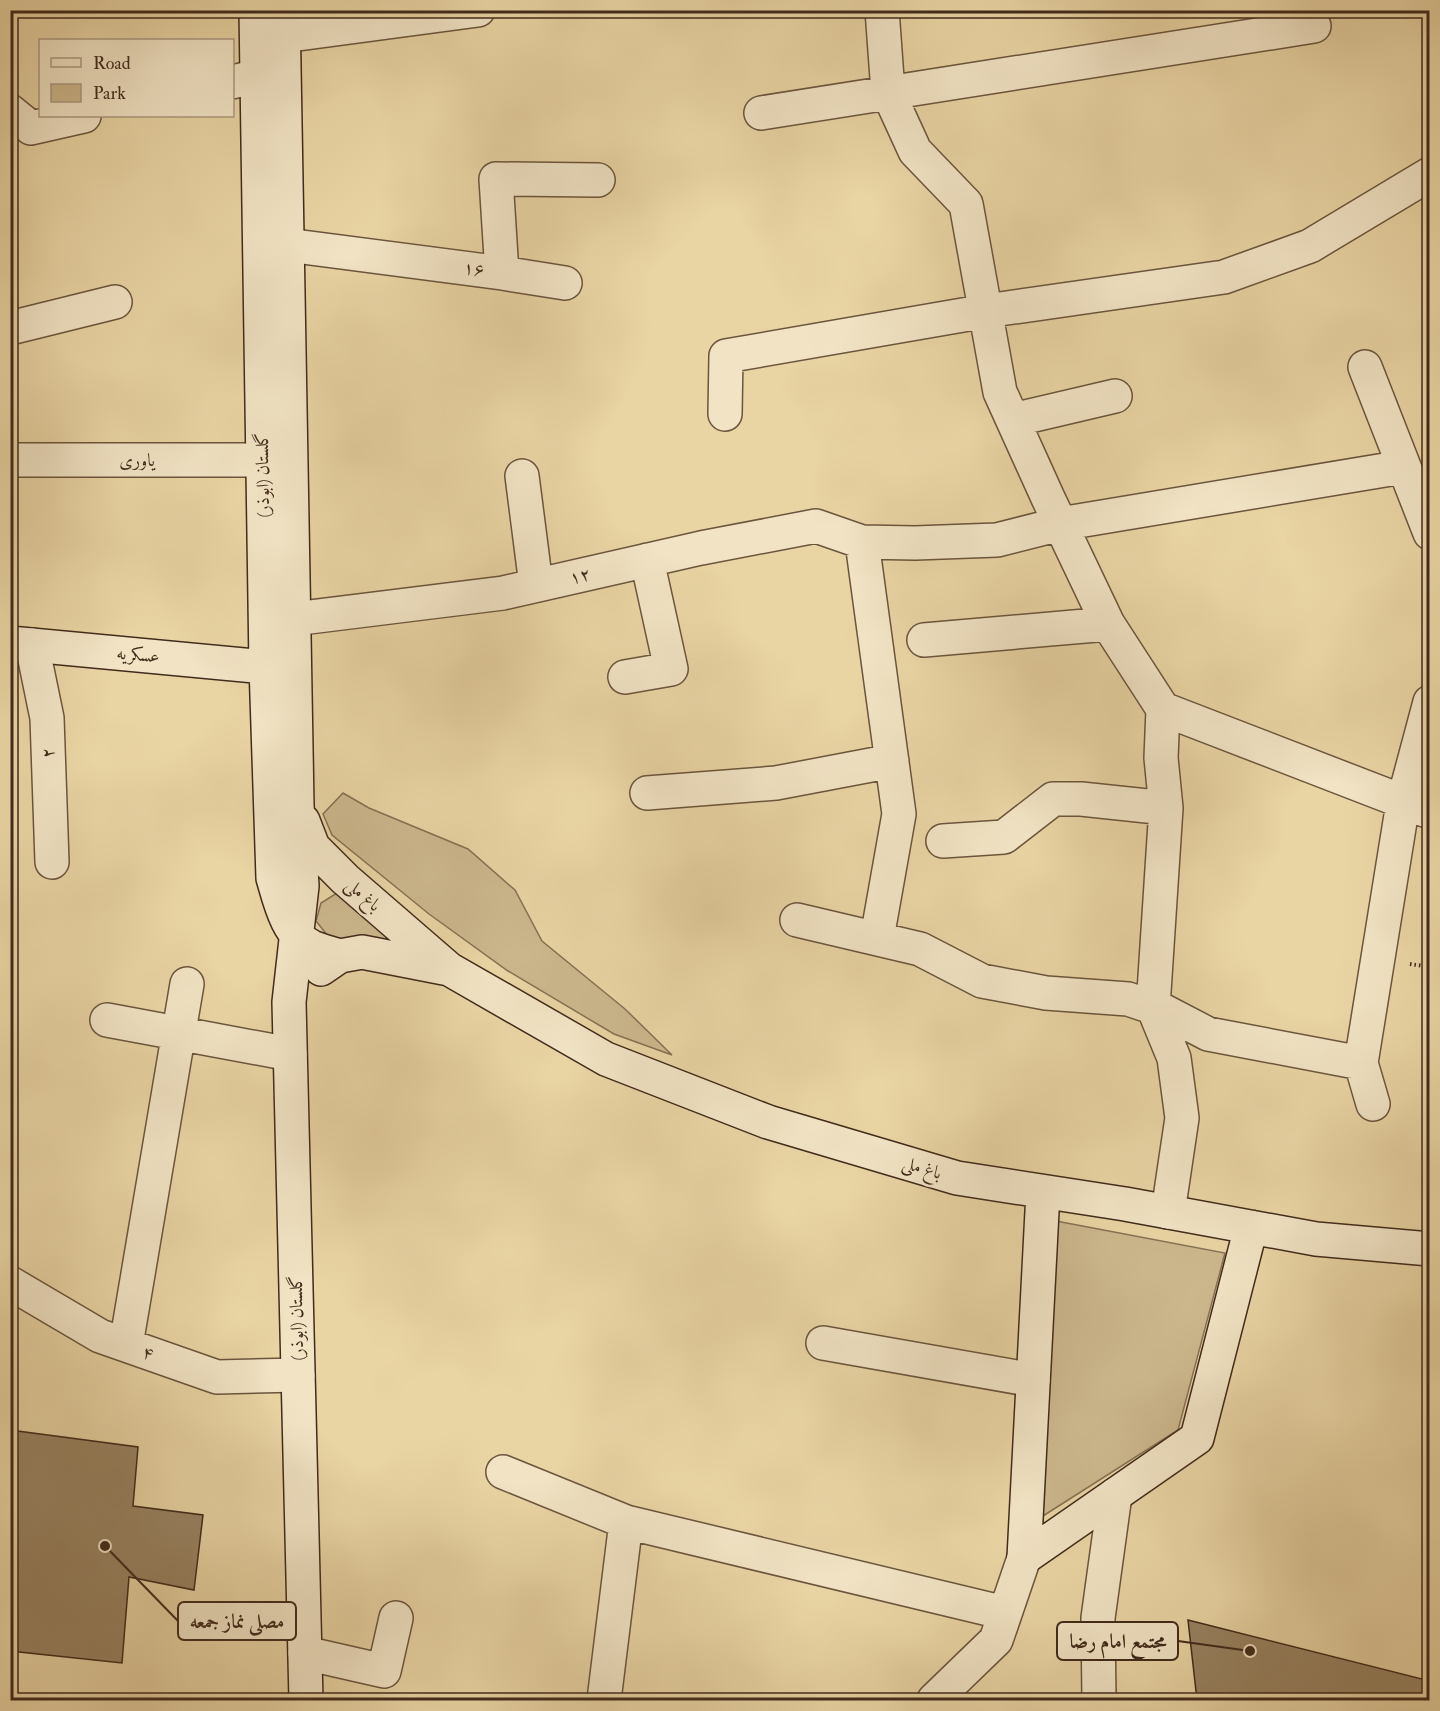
<svg xmlns="http://www.w3.org/2000/svg" width="1440" height="1711" font-family="'IM FELL Double Pica',Amiri,serif">
<style>
.green{fill:#ccb78d;stroke:#867154;stroke-width:1.5}
.building{fill:#988362;stroke:#412b1b;stroke-width:1.5}
.lines{fill:none;stroke-linecap:round;stroke-linejoin:round}
.street-casing{stroke:#6b553d;stroke-width:36}
.secondary-casing{stroke:#412b1b;stroke-width:36}
.path{stroke:#412b1b;stroke-width:4;stroke-dasharray:1.5 3;stroke-linecap:butt}
.street{stroke:#f1e3c4;stroke-width:33}
.secondary{stroke:#f1e3c4;stroke-width:33}
.labels{text-anchor:middle;dominant-baseline:central;stroke-width:5;stroke-linejoin:round;paint-order:stroke}
.street-label{font-size:18px;fill:#412b1b;stroke:#f1e3c4}
.leader{fill:none;stroke:#412b1b;stroke-width:2}
.callout-dot{fill:#412b1b;stroke:#f1e3c4;stroke-width:2}
.callout{fill:#f1e3c4;stroke:#412b1b;stroke-width:2}
.callout-label{font-size:20px;text-anchor:middle;font-weight:bold;fill:#412b1b}
</style>
<rect width="100%" height="100%" fill="#e9d4a4"/>
<filter id="stains"><feTurbulence type="fractalNoise" baseFrequency=".00333" numOctaves="4"/><feColorMatrix values="0 0 0 0 .2 0 0 0 0 .09 0 0 0 0 .02 0 0 0 .5 -.17"/></filter>
<radialGradient id="worn" r=".72"><stop offset=".6" stop-color="#630" stop-opacity="0"/><stop offset="1" stop-color="#630" stop-opacity=".3"/></radialGradient>
<path class="green" d="M343,793l26,15 99,41 47,41 27,51 83,68 47,46 -58,-21 -106,-63 -79,-57 -97,-79 -9,-21z
M337,893l78,59 -66,-10 -21,-6 -12,-15 5,-18z
M1056,1221l169,32 -47,177 -135,86z"/>
<path class="building" d="M10,1430l128,17 -5,59 70,9 -9,75 -65,-13 -7,86 -112,-12z
M1188,1620l242,61v19h-233z"/>
<g class="lines">
<g class="street-casing">
<path id="street" d="M882,10l6,82 27,59 51,53 34,188 48,106 60,126 55,85 267,103
M283,36l195,-26
M232,82l26,-6
M10,111l21,17 53,-12
M761,113l553,-87
M287,245l215,28 -6,-94 102,1
M502,273l63,10
M10,328l105,-26
M1365,367l65,166
M725,414l1,-58 260,-45 238,-34 86,-31 120,-72
M1013,420l102,-24
M10,460h253
M522,476l14,109
M862,542l37,272 -22,124
M293,619l210,-26 198,-45 115,-22 46,16 53,1 82,-3 63,-16 343,-57
M924,640l184,-16
M32,645l15,73 5,144
M625,677l46,-8 -24,-109
M1163,709l-2,49 5,50 -13,199 21,51 8,60 -14,94
M647,793l129,-10 116,-22
M943,841l61,-4 49,-38h28l85,9
M797,920l123,29 62,32 64,12 82,6 36,12 44,23 153,29
M107,1020l183,34
M1373,1104l-12,-41 42,-260 27,-101
M10,1283l90,53 117,41 81,-2
M823,1343l210,37
M126,1345l61,-361
M503,1472l123,50 379,91
M305,1653l79,18 12,-53
M604,1700l22,-178
M934,1700l62,-60 28,-82
M1099,1700l-1,-82 17,-123"/>
</g>
<g class="secondary-casing">
<path id="secondary" d="M256,10l10,656 7,212c7,24 14,57 39,69 9,4 19,6 28,9
M283,10l14,795 5,81 -13,116 17,698
M10,643l276,26
M303,821l10,26 32,32 104,90 157,90 162,63 189,56 168,26 191,35 114,10
M321,969l19,-13 22,-4 82,16
M1024,1558l173,-120 54,-211
M1024,1558l19,-366"/>
</g>
<path class="path" d="M1410,964l20,3"/>
<use href="#street" class="street"/>
<use href="#secondary" class="secondary"/>
</g>
<g class="labels">
<g class="street-label">
<text transform="translate(474 269) rotate(8)">۱۶</text>
<text x="137" y="460">یاوری</text>
<text transform="translate(263 475) rotate(-91)">گلستان (ابوذر)</text>
<text transform="translate(580 576) rotate(-13)">۱۲</text>
<text transform="translate(138 655) rotate(5)">عسکریه</text>
<text transform="translate(48 753) rotate(-92)">۲</text>
<text transform="translate(363 895) rotate(41)">باغ ملی</text>
<text transform="translate(922 1168) rotate(17)">باغ ملی</text>
<text transform="translate(297 1318) rotate(-91)">گلستان (ابوذر)</text>
<text transform="translate(148 1353) rotate(19)">۴</text>
</g>
</g>
<path class="leader" d="M105 1546L178 1621M1250 1651L1178 1641"/>
<g class="callout-dot">
<circle cx="105" cy="1546" r="6"/>
<circle cx="1250" cy="1651" r="6"/>
</g>
<g class="callout">
<rect x="178" y="1602" width="118" height="38" rx="6"/>
<rect x="1057" y="1622" width="121" height="38" rx="6"/>
</g>
<g class="callout-label">
<text x="237" y="1628">مصلی نماز جمعه</text>
<text x="1118" y="1648">مجتمع امام رضا</text>
</g>
<rect width="1440" height="1711" fill="none" stroke="#e9d4a4" stroke-width="36"/>
<rect x="12" y="12" width="1416" height="1687" fill="none" stroke="#412b1b" stroke-width="3"/>
<rect x="18" y="18" width="1404" height="1675" fill="none" stroke="#412b1b" stroke-width="1.5"/>
<rect x="39" y="39" width="195" height="78" fill="#f1e3c4" stroke="#ab9980" stroke-width="1.5"/>
<rect x="51" y="58" width="30" height="9" fill="#f1e3c4" stroke="#ab9980" stroke-width="1.5"/>
<text x="93" y="69" font-size="18" fill="#412b1b">Road</text>
<rect x="51" y="84" width="30" height="18" fill="#ccb78d" stroke="#ab9980" stroke-width="1.5"/>
<text x="93" y="99" font-size="18" fill="#412b1b">Park</text>
<rect width="100%" height="100%" filter="url(#stains)"/>
<rect width="100%" height="100%" fill="url(#worn)"/>
</svg>
